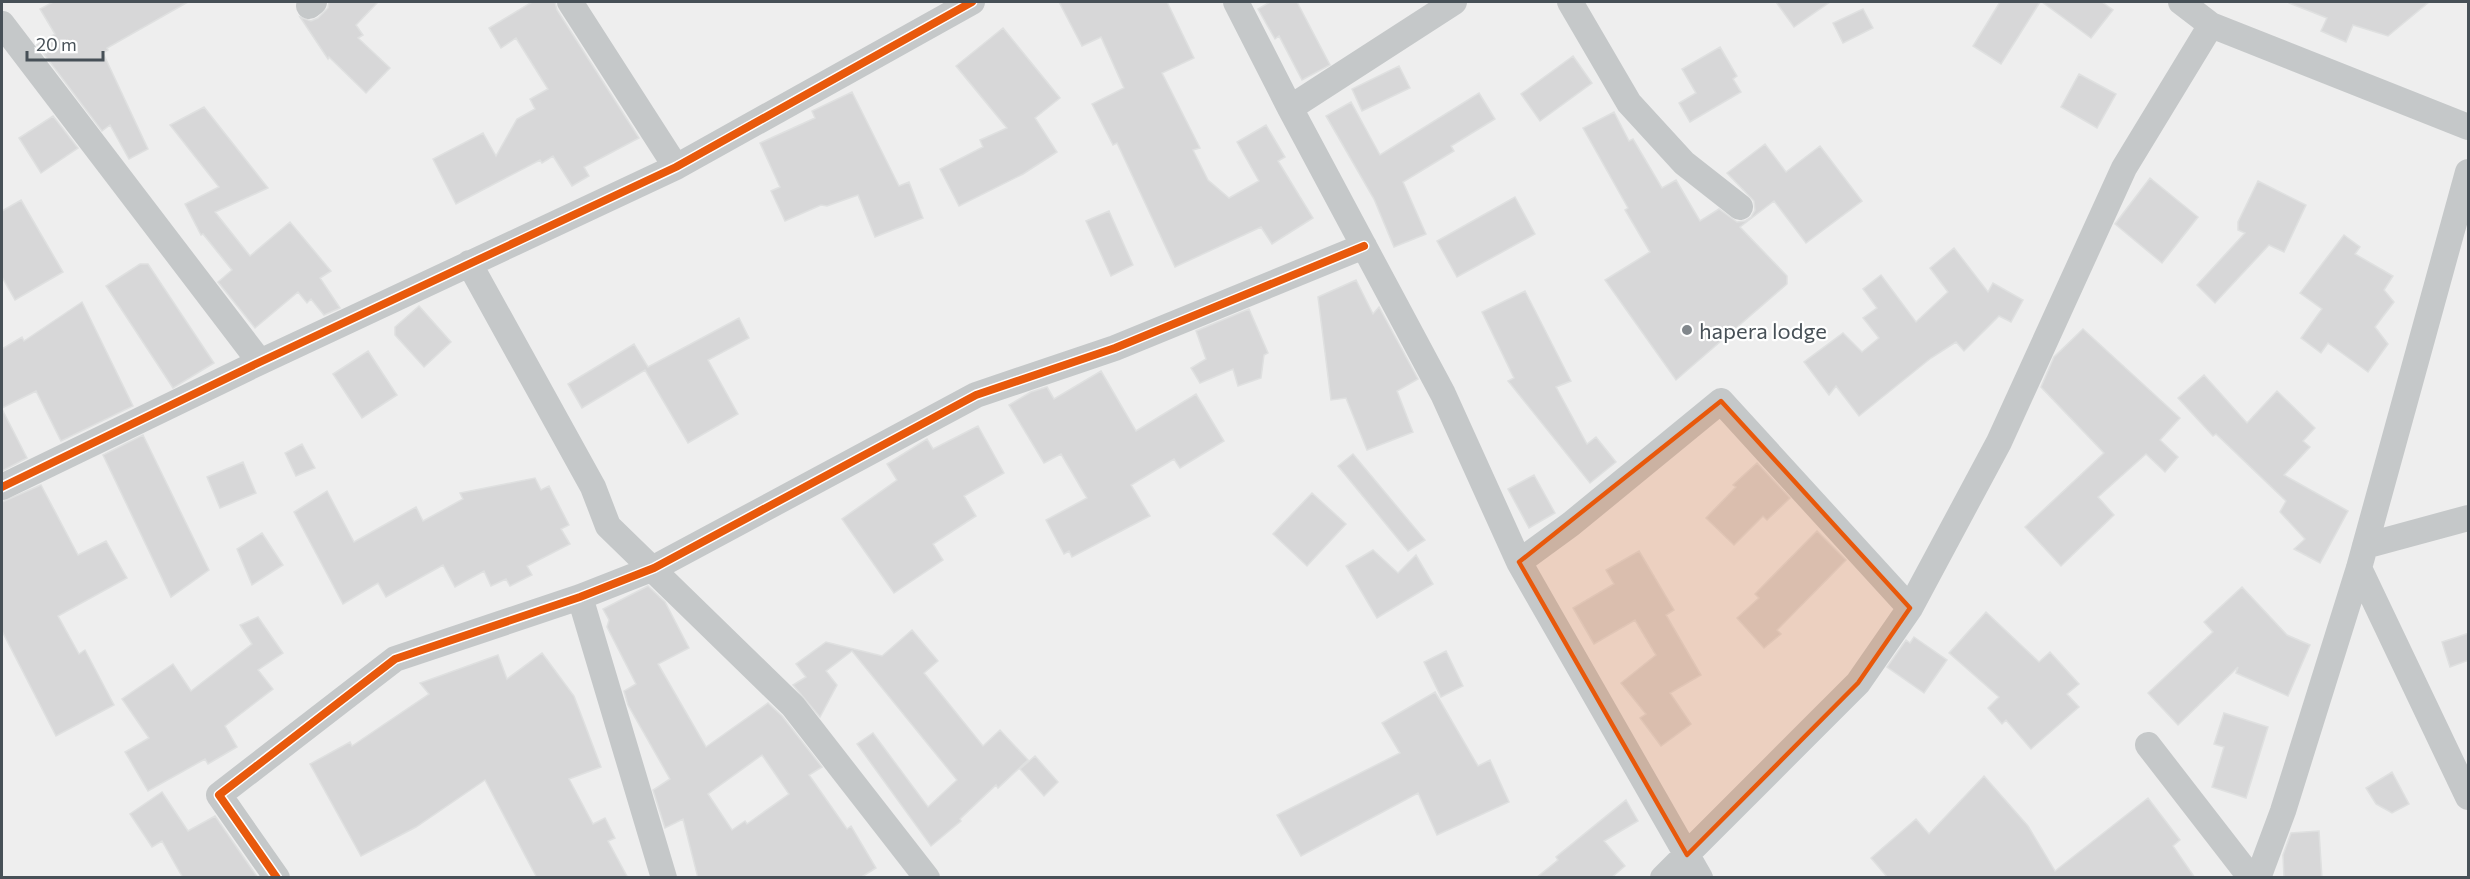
<svg xmlns="http://www.w3.org/2000/svg" width="2470" height="879" font-family="Commissioner,sans-serif">
<style>
.building{fill:#d7d7d8;stroke:#dfe0e0;stroke-width:1.5;fill-rule:evenodd}
.lines{fill:none;stroke-linecap:round;stroke-linejoin:round}
.minor{stroke:#c5c8c9;stroke-width:26}
.cycleway-casing{stroke:#fff;stroke-width:11}
.cycleway{stroke:#e8590c;stroke-width:8}
.marked{fill:#e8590c;fill-opacity:0.2;stroke:#e8590c;stroke-width:4.5;stroke-linejoin:round}
.poi-dot{fill:#81878c;stroke:#fff;stroke-width:2}
.labels{text-anchor:middle;dominant-baseline:central;stroke-width:4.5;stroke-linejoin:round;paint-order:stroke}
.poi-label{font-size:22px;fill:#475057;stroke:#fff;text-anchor:start}
</style>
<rect width="100%" height="100%" fill="#eee"/>
<path class="building" d="M53,2h135l-81,46 1,2 -5,3 45,96 -19,10 -19,-34 -8,6 -65,-86 18,-11 -15,-25z
M329,2h49l-22,23 7,10 -5,3 32,30 -24,25 -37,-36 -1,2 -28,-42 11,4 7,-3 10,-10z
M532,2h23l2,8 82,128 -55,29 5,9 -17,10 -19,-30 -11,7 -2,-3 -84,44 -23,-45 50,-26 13,23 21,-37 18,-10 -5,-10 18,-10 -32,-51 -15,10 -12,-20z
M1059,2h108l27,56 -32,15 38,75 -7,2 15,30 21,18 30,-17 -22,-39 29,-17 19,32 -7,4 35,57 -41,26 -11,-17 -86,40 -58,-124 -4,2 -21,-41 32,-16 -23,-51 -19,9z
M1270,2h27l33,63 -28,15 -23,-44 -4,3 -17,-30z
M1776,2h54l-36,25z
M2000,2h40l-39,62 -28,-18z
M2042,2h60l11,8 -22,28z
M2289,2h140l-41,34 -35,-11 -7,17 -25,-11 6,-13 -38,-15z
M1863,9l10,19 -30,15 -10,-20z
M1003,28l57,70 -25,20 22,34 -34,22 -64,32 -19,-37 43,-22 -3,-7 27,-12 -51,-62z
M1720,47l17,29 -4,3 8,13 -51,30 -11,-19 17,-10 -14,-24z
M1573,56l19,27 -52,38 -19,-27z
M1399,66l11,22 -48,23 -10,-22z
M2079,74l37,20 -19,34 -36,-21z
M852,92l47,94 10,-4 14,36 -48,19 -17,-42 -31,11 -6,-1 -36,16 -14,-30 9,-4 -20,-44 55,-25 -3,-7z
M1479,93l16,26 -44,27 3,5 -51,31 23,52 -32,13 -20,-48 -48,-83 25,-14 29,53z
M204,107l64,81 -53,24 35,44 40,-34 41,49 -11,7 20,30 -16,7 -13,-16 -4,4 -9,-11 -43,36 -37,-46 14,-12 -29,-36 -2,1 -16,-31 34,-17 -49,-62z
M1614,112l15,29 4,-2 29,49 14,-8 24,41 19,-12 18,13 8,-1 6,-4 4,-7 -1,-9 -27,-28 38,-29 21,28 34,-26 42,55 -56,42 -32,-42 -34,26 47,49v8l-111,96 -71,-100 45,-28 -25,-42 3,-2 -45,-80z
M53,116l25,32 -37,25 -22,-35z
M2150,178l48,39 -36,46 -47,-39z
M2258,181l48,24 -22,47 -15,-7 -54,58 -18,-18 48,-52 -7,-3v-8z
M1515,197l20,37 -78,43 -20,-36z
M21,200l42,72 -48,28 -13,-23v-66z
M1109,211l24,54 -22,11 -25,-55z
M2344,235l16,12 -5,7 38,22 -9,14 10,12 -19,25 13,17 -20,28 -40,-29 -7,10 -20,-15 21,-29 -22,-16z
M1954,248l34,44 5,-9 30,17 -12,22 -12,-6 -35,35 -8,-9 -25,16 -72,58 -23,-30 -7,9 -25,-33 39,-29 19,19 17,-14 -16,-20 14,-10 -14,-19 18,-14 35,47 32,-30 -18,-24z
M140,264h8l66,99 -41,25 -67,-102z
M1356,280l17,34 6,-7 39,72 -21,12 16,41 -46,18 -21,-52 -15,2 -13,-103z
M1525,291l46,90 -15,6 31,57 9,-7 20,25 -26,21 -82,-102 6,-3 -32,-66z
M82,302l51,104 -72,35 -25,-50 -34,17v-59l20,-12 2,4z
M419,306l32,36 -27,25 -29,-32v-8z
M1249,309l19,44 -4,2 -3,23 -23,8 -5,-17 -33,14 -9,-15 15,-9 -10,-28z
M739,318l10,20 -41,22 30,54 -50,29 -43,-73 -63,38 -14,-24 66,-40 14,23z
M2083,329l97,89 -20,22 18,17 -13,15 -19,-18 -48,43 16,18 -53,51 -36,-39 79,-74 -63,-66 13,-30z
M368,351l29,44 -35,23 -29,-44z
M1101,371l35,60 60,-37 28,47 -44,27 -6,-9 -43,26 19,31 -78,41 -3,-6 -5,3 -18,-34 41,-22 -26,-44 -17,9 -35,-58 22,-13 16,-5 7,12z
M2204,375l43,48 30,-32 38,37 -12,13 7,6 -26,28 64,36 -28,52 -26,-14 11,-10 -25,-27 6,-11 -70,-67 -3,2 -35,-38z
M2,409l25,49 -25,13z
M978,426l26,47 -40,23 12,20 -43,28 10,16 -49,33 -52,-74 55,-39 -10,-16 40,-25 6,10z
M143,435l66,135 -38,27 -68,-142z
M302,444l13,24 -19,8 -11,-23z
M1353,454l72,86 -17,11 -70,-85z
M243,462l13,31 -36,15 -13,-31z
M1757,463l33,35 -23,22 -4,-4 -29,29 -28,-27 30,-31 -3,-2z
M1534,475l21,38 -26,15 -21,-39z
M535,478l6,12 8,-4 20,39 -8,4 9,15 -43,22 5,9 -22,11 -4,-7 -15,7 -7,-15 -29,16 -12,-22 -57,32 -8,-14 -35,21 -49,-92 33,-21 27,51 62,-35 7,14 40,-22 -3,-6z
M41,485l37,70 28,-14 21,37 -69,38 21,38 6,-4 29,55 -58,31 -54,-105v-129z
M1312,493l34,31 -39,42 -34,-32z
M1817,531l29,29 -69,70 4,4 -17,14 -27,-30 22,-20 -4,-4z
M262,533l21,32 -31,20 -15,-36z
M1373,550l25,23 18,-18 17,29 -56,34 -31,-52z
M1639,551l35,59 -8,5 35,60 -31,18 21,31 -30,22 -21,-28 6,-4 -25,-31 35,-28 -21,-35 -41,24 -21,-36 41,-24 -8,-14z
M648,586l17,16 24,46 -31,16 48,83 62,-44 14,13 40,51 -13,8 38,54 4,-3 25,42 -16,10h-162l-15,-59 -18,9 -12,-38 17,-11 -42,-74 -4,-14 12,-7 -29,-57 2,-7 -6,-11zM762,755l27,39 -42,30 -2,-3 -13,9 -24,-36z
M2242,587l45,48 23,10 -22,51 -52,-23 2,-6 -60,58 -30,-32 65,-61 -9,-10z
M1986,612l53,50 11,-10 29,32 -12,10 12,13 -48,42 -25,-29 -4,4 -14,-16 11,-11 -50,-44z
M258,617l25,36 -25,17 15,19 -48,37 12,21 -29,17 -3,-5 -57,32 -23,-39 24,-14 -27,-39 51,-35 18,27 61,-47 -12,-19z
M912,630l26,31 -14,12 59,73 17,-16 28,30 -30,28 -2,-3 -36,34 1,2 -30,25 -74,-102 16,-11 55,74 29,-27 -105,-129 -26,20 11,14 -17,32 -27,-32 13,-8 -10,-13 30,-22 56,14z
M2469,633v27l-19,7 -8,-25z
M1914,637l33,23 -23,33 -37,-26 19,-27 4,3z
M1446,651l17,35 -22,11 -17,-35z
M542,653l32,43 27,71 -32,12 24,45 12,-6 10,20 -7,3 20,37h-91l-52,-98 -69,47 -55,29 -51,-92 40,-22 2,4 77,-52 -9,-11 78,-28 9,24z
M1435,692l43,74 12,-6 19,42 -72,33 -19,-42 -117,63 -24,-41 123,-62 -18,-30z
M2224,713l44,14 -22,71 -34,-11 12,-40 -10,-3z
M1035,756l23,26 -14,14 -24,-27z
M2392,772l17,32 -17,9 -16,-9 -10,-16z
M1984,776l44,50 27,45 93,-73 32,42 -7,6 22,32h-307l-17,-20 45,-39 13,15z
M162,792l26,39 27,-15 43,62h-75l-21,-37 -10,6 -22,-33z
M1626,800l12,21 -34,20 21,25 -14,12h-75l22,-18 -2,-3z
M2319,831l3,47h-38l-1,-23 8,-22z"/>
<g class="lines">
<path class="minor" d="M570,2l106,165
M1236,2l54,106 153,286 76,168 181,316
M1570,2l59,101 55,60 56,44
M2181,2l30,23 257,102
M309,6l5,-4
M2,24l258,338
M1290,108l164,-106
M469,263l124,224 15,39 185,180 134,172
M2,487l258,-125 416,-195 296,-165
M2365,546l103,-28
M1519,562l52,-38 150,-123 189,207
M2359,568l109,229
M580,597l84,281
M2148,745l103,133
M277,878l-58,-83 176,-136 185,-62 74,-29 322,-173 139,-47 249,-102
M1663,878l195,-195 52,-75 89,-166 125,-274 87,-143
M2258,878l25,-67 76,-243 109,-396"/>
<g class="cycleway-casing">
<path id="cycleway" d="M2,487l258,-125 416,-195 296,-165
M277,878l-58,-83 176,-136 185,-62 74,-29 322,-173 139,-47 249,-102"/>
</g>
<use href="#cycleway" class="cycleway"/>
</g>
<path class="marked" d="M1721,401l189,207 -52,75 -171,172 -168,-293z"/>
<circle class="poi-dot" cx="1687" cy="330" r="6"/>
<g class="labels">
<g class="poi-label">
<text x="1699" y="330">hapera lodge</text>
</g>
</g>
<rect width="2470" height="879" fill="none" stroke="#475057" stroke-width="6"/>
<path d="M27 51v9h76v-9" fill="none" stroke="#475057" stroke-width="3"/>
<text x="36" y="51" font-size="18" fill="#475057" stroke="#ffffff" stroke-width="4.5" paint-order="stroke">20 m</text>
</svg>
